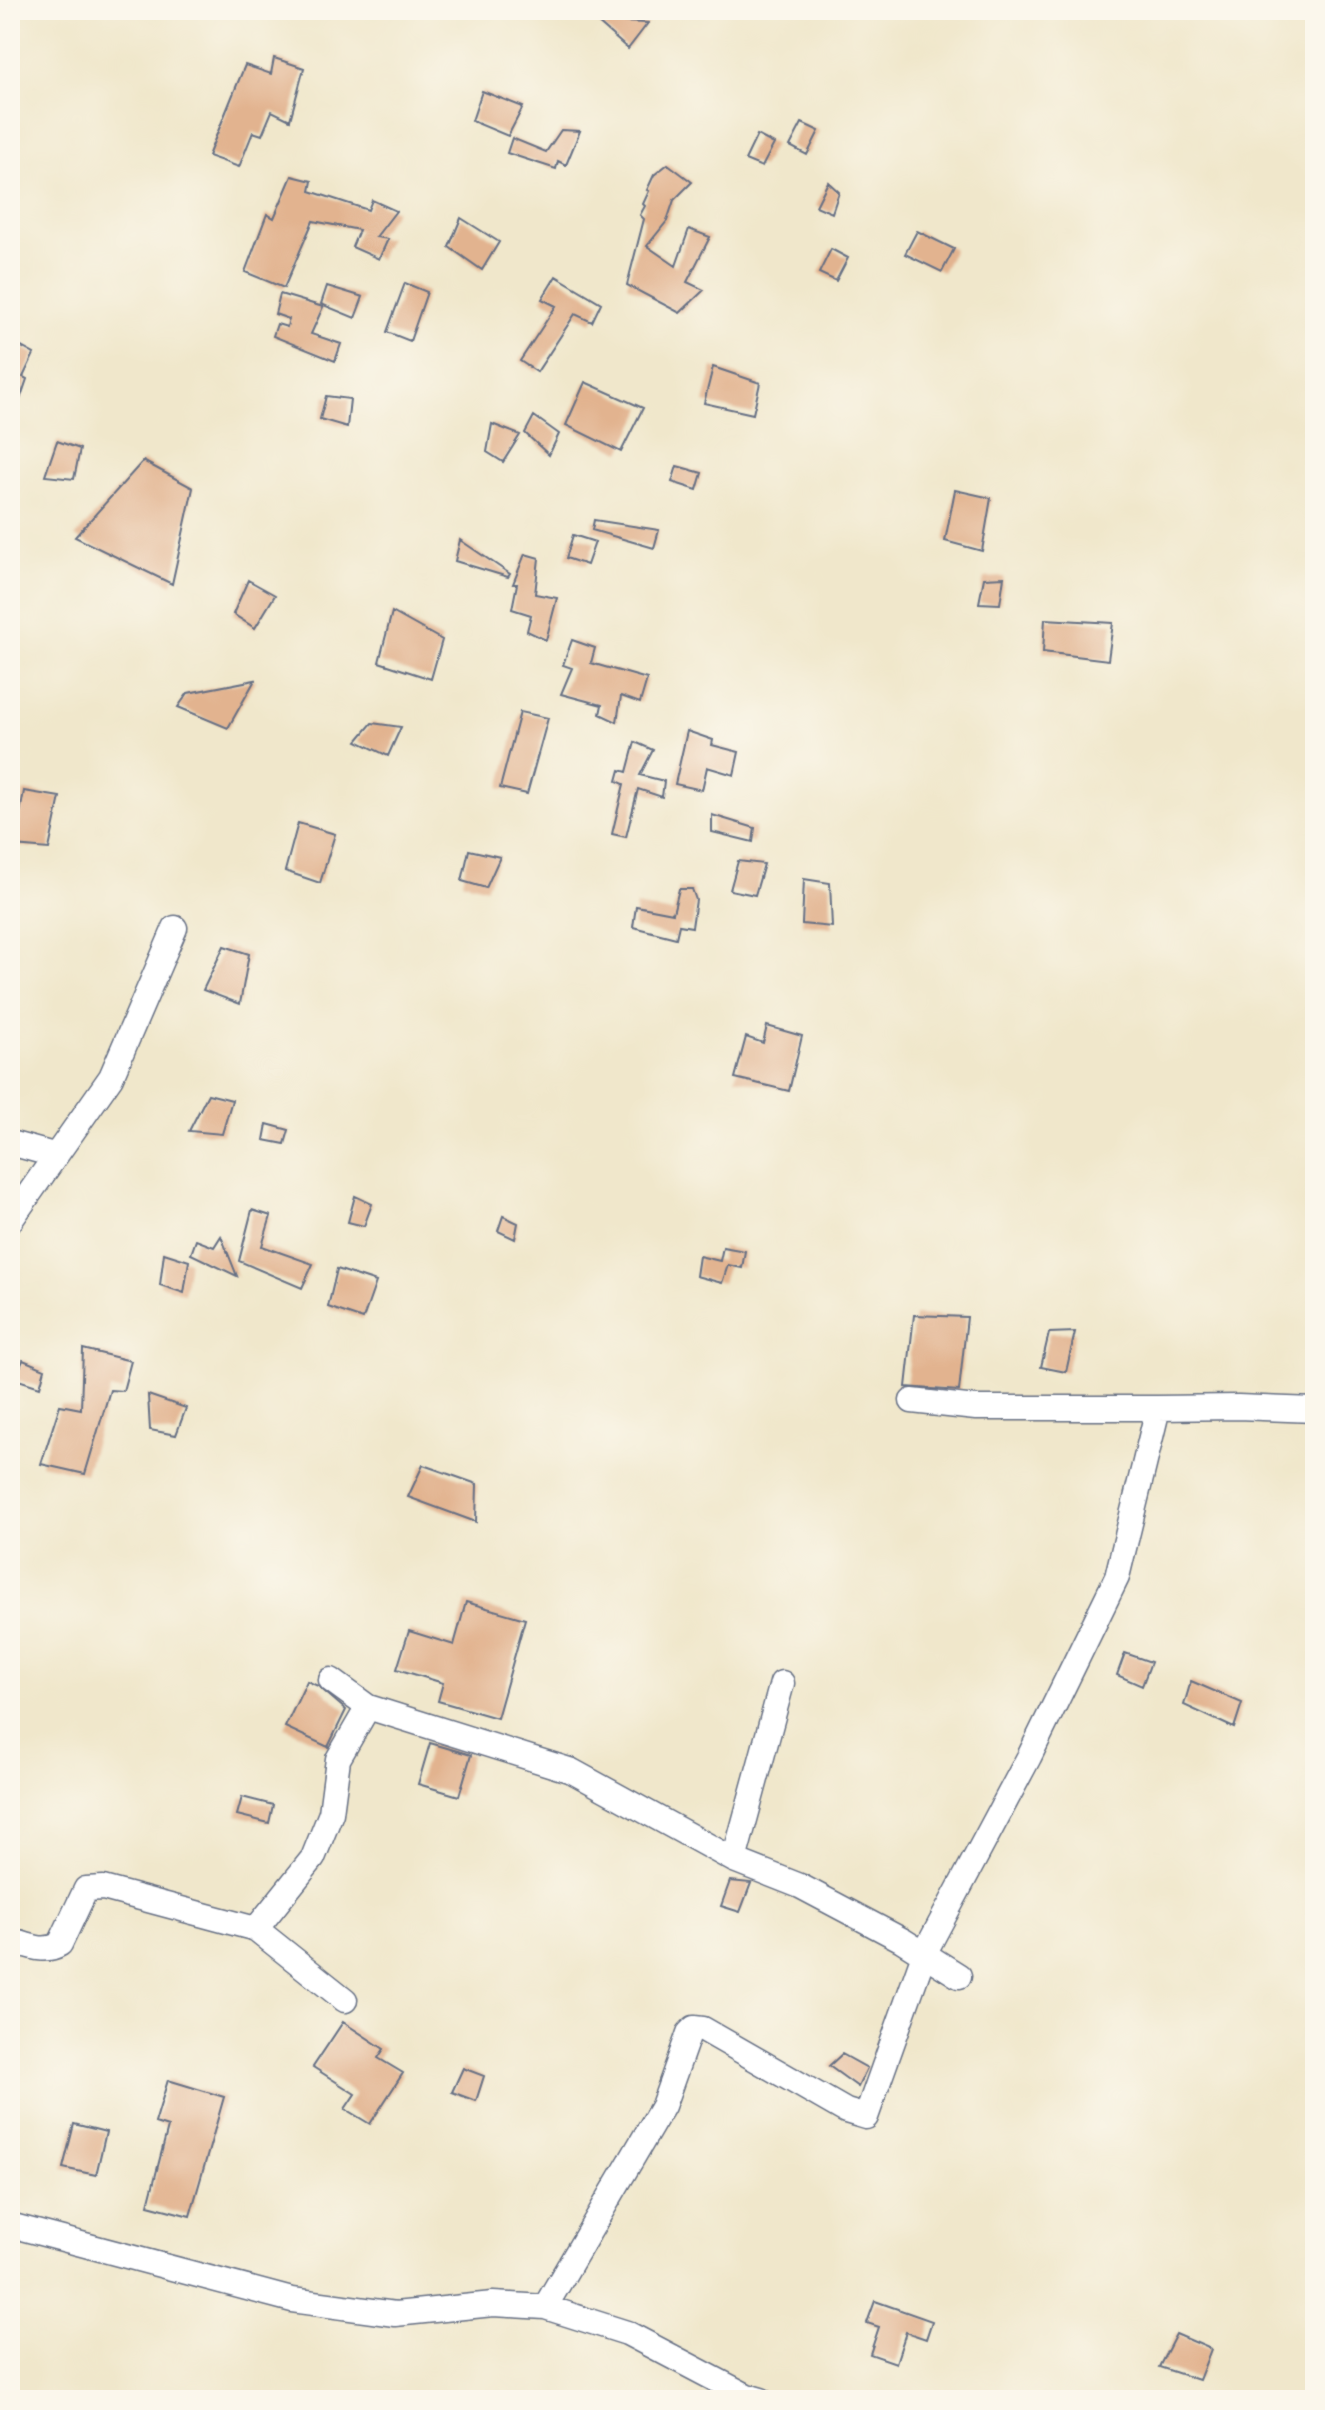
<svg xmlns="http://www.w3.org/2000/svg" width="1325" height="2410" font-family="Mynerve,sans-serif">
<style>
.building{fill:#e2b38f}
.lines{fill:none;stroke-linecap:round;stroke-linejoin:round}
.minor-casing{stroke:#666f84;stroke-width:27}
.minor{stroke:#fff;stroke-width:24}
</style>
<rect width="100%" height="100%" fill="#fbf7ec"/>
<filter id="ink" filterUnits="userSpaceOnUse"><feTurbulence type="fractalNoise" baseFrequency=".0125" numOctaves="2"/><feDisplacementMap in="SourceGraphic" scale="16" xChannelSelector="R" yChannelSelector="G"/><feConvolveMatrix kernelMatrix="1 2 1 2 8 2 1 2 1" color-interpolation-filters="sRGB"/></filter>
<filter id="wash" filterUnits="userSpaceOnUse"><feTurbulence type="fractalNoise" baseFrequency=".006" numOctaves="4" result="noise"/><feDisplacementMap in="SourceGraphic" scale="32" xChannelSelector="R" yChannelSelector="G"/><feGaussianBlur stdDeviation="1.8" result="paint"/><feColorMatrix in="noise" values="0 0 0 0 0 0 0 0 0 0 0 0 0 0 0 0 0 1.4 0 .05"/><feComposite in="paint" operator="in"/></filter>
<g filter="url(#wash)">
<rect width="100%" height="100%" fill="#f0e7cb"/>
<g id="blocks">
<path class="building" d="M596,21l52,2 -20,26z
M274,58l30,10 -14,52 -18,-9 -10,24 -9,-3 -14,35 -31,-11 37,-91 26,9z
M482,91l41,16 -15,29 -36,-15z
M802,123l17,8 -12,24 -17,-9z
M561,130l19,1 -14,34 -8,-4 -2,8 -49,-16 5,-15 34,14z
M757,135l17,9 -12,23 -17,-7z
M668,164l24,18 -18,18 -7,21 -20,25 29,20 13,-37 21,8 -23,45 17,8 -24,23 -53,-28 17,-66 -4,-4 5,-9 -2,-2 6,-13 -2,-1 7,-15z
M292,176l20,5 -2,10 58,19 4,-10 24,11 -20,26 12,2 -9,20 -27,-12 7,-17 -46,-9 -29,67 -39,-16 22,-58 7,4z
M828,182l11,10 -7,21 -16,-7z
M461,218l38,24 -17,28 -33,-23z
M917,231l37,18 -12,23 -37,-18z
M831,249l17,9 -12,23 -17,-8z
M556,276l45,27 -9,19 -17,-8 -38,58 -17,-11 36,-55 -14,-7z
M405,283l22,9 -17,49 -23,-9z
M327,286l36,11 -8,21 -34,-14z
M280,294l43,13 -12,27 30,10 -6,17 -62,-25 4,-12 10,3 2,-8 -14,-5z
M16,344l18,10 -11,23 4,2 -14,41h-3v-52z
M713,367l47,16 -7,31 -49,-11z
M585,382l58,26 -22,44 -55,-27z
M326,396l24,3 -3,28 -27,-8z
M534,416l25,18 -10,21 -24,-22z
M492,424l28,11 -17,27 -16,-10z
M57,441l23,8 -6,30 -29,-3z
M143,461l50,27 -21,96 -97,-47z
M677,466l25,7 -5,17 -25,-8z
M955,490l36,8 -9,53 -37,-10z
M594,520l65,10 -5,18 -62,-18z
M573,535l22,7 -8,23 -21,-7z
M460,540l50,34 -2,3 -53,-16z
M525,554l14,4 -4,36 22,4 -11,42 -19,-9 4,-16 -19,-6 5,-25h-4z
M1004,577l-4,27 -21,-1 5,-25z
M248,580l27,15 -20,33 -22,-14z
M392,612l50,28 -11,39 -52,-17z
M1045,619l68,4 -5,37 -65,-8z
M572,640l23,8 -4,15 56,16 -7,24 -19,-7 -4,26 -17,-8 2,-9 -41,-11 11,-26 -9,-3z
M255,680l-27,48 -50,-21 10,-14z
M520,712l28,6 -21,76 -27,-6z
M372,723l29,4 -13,29 -31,-15z
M687,731l26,9 -1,5 27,7 -5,23 -27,-8 -5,23 -27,-6z
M635,742l18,8 -13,25 24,6 -2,16 -24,-8 -12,48 -14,-3 12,-50 -7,-3 3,-11 7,2z
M24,791l36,6 -11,52 -35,-3z
M712,815l43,13 -2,14 -41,-10z
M298,823l37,11 -15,49 -35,-12z
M469,850l31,7 -14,31 -24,-7z
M738,861l26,3 -9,31 -25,-5z
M804,879l26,4 2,44 -30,-3z
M679,889h13l4,11 -4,27 -13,-2 -3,13 -43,-11 3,-21 37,7z
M224,946l25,8 -9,50 -37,-14z
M767,1026l35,10 -13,55 -54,-13 11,-41 17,6z
M208,1094l24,6 -10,34 -33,-3z
M267,1124l22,6 -4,14 -21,-4z
M355,1196l17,8 -8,22 -16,-4z
M252,1210l19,6 -9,30 51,18 -11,24 -63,-27z
M503,1216l15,7 -3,16 -17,-8z
M221,1236l16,40 -46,-22 5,-14 18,7z
M723,1247l22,4 -3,17 -14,-3 -6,18 -26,-7 3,-20 21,5z
M164,1253l25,8 -5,32 -24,-8z
M337,1269l39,13 -13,37 -35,-12z
M914,1315l53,2 -8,74 -53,-4z
M1075,1332l-9,40 -25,-5 8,-34z
M83,1349l48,12 -8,30 -13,-1 -25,84 -44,-10 19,-59 21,4z
M23,1360l22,9 -5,18 -25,-8z
M148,1395l38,13 -10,27 -26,-5z
M423,1465l54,19 -1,38 -68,-25z
M466,1602l59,17 -28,99 -59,-17 5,-18 -46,-14 12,-38 45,14z
M1125,1653l26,9 -9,24 -25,-11z
M307,1681l11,5 28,24 -18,37 -43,-20z
M1191,1681l51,22 -8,25 -50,-23z
M430,1743l41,12 -12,41 -41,-12z
M242,1797l31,8 -4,18 -32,-8z
M730,1881l21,2 -11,29 -19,-6z
M343,2022l41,27 -6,9 25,15 -33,51 -25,-15 10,-15 -42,-27z
M842,2054l25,14 -9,19 -29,-21z
M463,2068l21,8 -8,25 -24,-9z
M168,2080l56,17 -34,119 -42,-11 20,-78 -13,-4z
M74,2124l32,8 -10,43 -33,-7z
M875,2301l57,20 -6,18 -20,-7 -10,31 -26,-9 9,-27 -12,-4z
M1176,2334l35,15 -12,31 -40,-13z"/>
</g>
</g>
<g filter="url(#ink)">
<use href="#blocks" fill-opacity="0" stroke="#666f84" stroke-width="2"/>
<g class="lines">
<g class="minor-casing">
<path id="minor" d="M10,1143l44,12
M10,1221l101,-144 64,-149
M1158,1408l80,-1 77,3
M368,1707l204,64 162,89 66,26 102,54 57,36
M734,1860l48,-177
M256,1929l57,-71 18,-45 7,-54 30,-52 -37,-27
M10,1940c18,5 33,14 50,4l26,-55 17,-1 153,41 89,71
M10,2225l282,75 103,14 98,-10 52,3 82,26 120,63 14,4
M545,2307l118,-201 26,-73 5,-5 9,1 143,82 20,6 58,-163 105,-197 88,-180 41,-169h-182l-64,-7"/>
</g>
<use href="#minor" class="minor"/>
</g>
</g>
<rect width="1325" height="2410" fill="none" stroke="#fbf7ec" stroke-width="40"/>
</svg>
